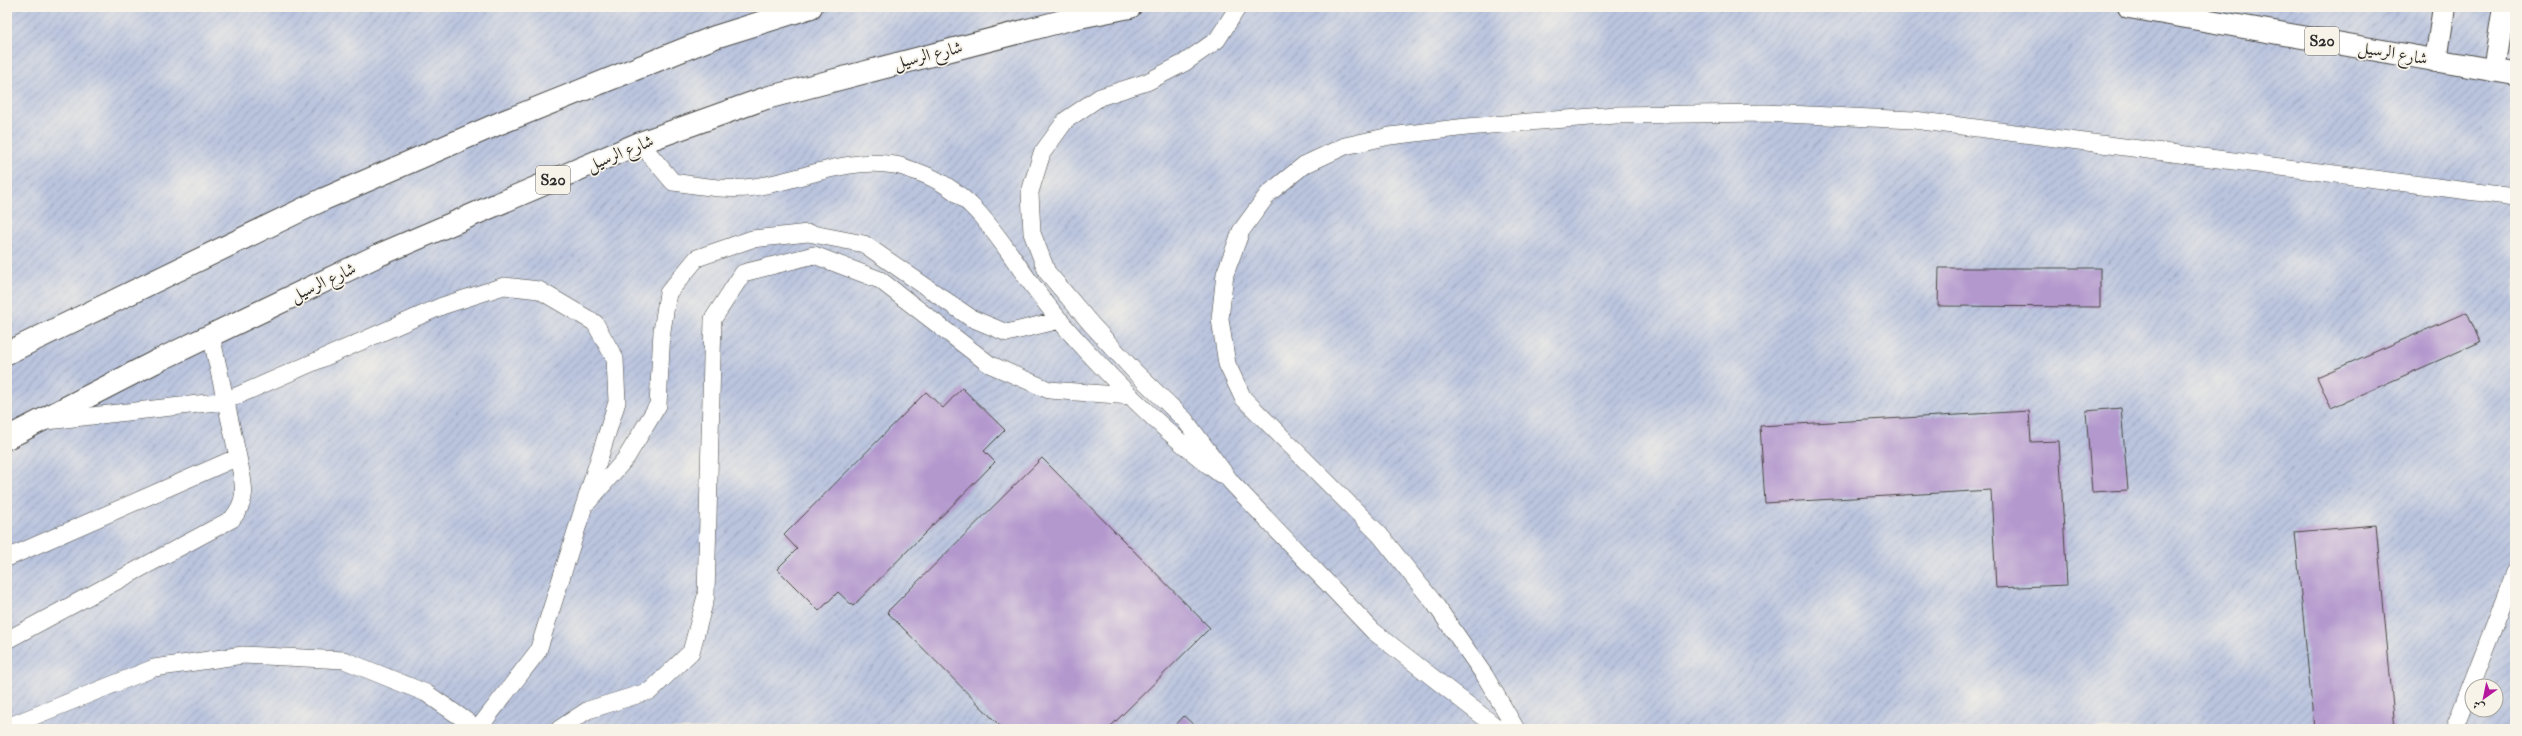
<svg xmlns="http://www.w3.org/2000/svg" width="2522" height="736" font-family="'IM FELL Double Pica',Amiri,serif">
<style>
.industrial{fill:url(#industrial-furrows);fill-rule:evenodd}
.building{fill:#b398ce}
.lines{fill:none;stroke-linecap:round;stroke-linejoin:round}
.service-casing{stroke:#494844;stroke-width:18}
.tertiary-casing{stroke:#494844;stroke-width:24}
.primary-casing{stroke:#494844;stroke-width:24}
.service{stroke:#fff;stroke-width:17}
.tertiary{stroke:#fff;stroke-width:22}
.primary{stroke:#fff;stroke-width:22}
.labels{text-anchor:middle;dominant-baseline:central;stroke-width:3.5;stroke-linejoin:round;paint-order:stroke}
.shield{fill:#f7f3e8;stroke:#686764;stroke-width:1}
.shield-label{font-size:16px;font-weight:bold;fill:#2b2b2b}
.street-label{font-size:17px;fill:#2b2b2b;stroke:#f7f3e8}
</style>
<defs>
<pattern id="industrial-furrows" width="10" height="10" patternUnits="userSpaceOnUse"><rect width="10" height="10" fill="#bac4de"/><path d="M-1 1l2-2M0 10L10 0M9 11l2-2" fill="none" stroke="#979fb4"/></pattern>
</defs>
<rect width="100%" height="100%" fill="#f7f3e8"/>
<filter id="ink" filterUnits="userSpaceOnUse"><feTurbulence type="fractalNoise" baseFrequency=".025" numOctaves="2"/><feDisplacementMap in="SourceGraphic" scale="8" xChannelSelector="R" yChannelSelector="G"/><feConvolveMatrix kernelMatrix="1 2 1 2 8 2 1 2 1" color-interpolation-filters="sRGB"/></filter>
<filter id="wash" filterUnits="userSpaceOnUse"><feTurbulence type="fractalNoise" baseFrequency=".012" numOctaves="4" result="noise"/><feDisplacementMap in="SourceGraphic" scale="16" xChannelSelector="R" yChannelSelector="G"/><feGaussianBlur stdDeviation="0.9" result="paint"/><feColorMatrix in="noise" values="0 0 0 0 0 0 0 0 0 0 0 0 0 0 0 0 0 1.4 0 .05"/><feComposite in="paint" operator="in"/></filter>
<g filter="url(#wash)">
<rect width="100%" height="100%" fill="#f1ebd5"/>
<path class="industrial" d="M7,7h2508v722h-2508zM2472,686h24v24h-24z"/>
<g id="blocks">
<path class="building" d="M1939,268h161v39l-162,-1z
M2467,312l13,30 -149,66 -14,-31z
M962,388l43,42 -21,21 11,11 -142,144 -15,-14 -19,19 -42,-42 20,-20 -13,-14 142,-143 17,16z
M2121,408l7,82 -36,2 -6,-81z
M2029,411l2,31 28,-1 8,144 -71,3 -5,-98 -226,13 -5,-77z
M1042,458l168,170 -102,101h-105l-116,-117z
M2376,525l19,204h-81l-19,-197z
M1184,716l14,13h-26z
M2515,716v13h-5z"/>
</g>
</g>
<g filter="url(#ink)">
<use href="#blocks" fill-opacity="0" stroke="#494844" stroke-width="1"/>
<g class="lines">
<g class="service-casing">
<path id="service" d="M1238,7l-21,33 -33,23 -37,19 -47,15 -34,23 -24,33 -12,39 2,41 15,39 44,52 45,49 49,47 46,62 142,149 126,98
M640,143l33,39c26,4 55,9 81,5 50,-7 89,-30 141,-22 8,1 15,5 23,7 56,20 79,65 112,110 14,19 29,39 45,56 44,49 92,96 145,136
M211,335l27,122
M47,421l178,-20 217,-95 62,-20 35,4 56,33 20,36 2,43 -79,249 -60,78
M589,501l37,-43 32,-53 4,-74 6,-38 29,-35 55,-19 56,-6 56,11 107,74 36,15 53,-13
M7,558l231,-101c5,26 12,40 -6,62l-225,121
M7,727l147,-59 89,-13 101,5 82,33 52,36
M559,729l29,-19 62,-19 41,-39 15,-56 7,-277 30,-46 71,-18 66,25 109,84 60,26 82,6
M1516,729l-31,-53 -50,-72 -55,-69 -137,-137 -16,-34 -7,-45 5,-45 16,-43 27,-37 36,-29 41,-19 45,-10 77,-9 149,-12 149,-2 149,7 601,77
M2454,729l61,-157"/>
</g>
<g class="tertiary-casing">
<path id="tertiary" d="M2436,61l8,-54
M2494,70l10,-63"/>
</g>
<g class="primary-casing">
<path id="primary" d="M2129,7l386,67
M7,353l317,-154 176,-76 215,-86 96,-30
M7,438l148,-76 224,-107 261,-112 126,-45 308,-80 56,-11"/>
</g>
<use href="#service" class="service"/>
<use href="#tertiary" class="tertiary"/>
<use href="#primary" class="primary"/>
</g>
</g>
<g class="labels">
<g class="shield">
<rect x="2305" y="27" width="34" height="28" rx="3"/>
<rect x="536" y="166" width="34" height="28" rx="3"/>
</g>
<g class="shield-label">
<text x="2322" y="41">S20</text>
<text x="553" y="180">S20</text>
</g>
<g class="street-label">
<text transform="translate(2393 53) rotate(10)">شارع الرسيل</text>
<text transform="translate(928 55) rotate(-14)">شارع الرسيل</text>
<text transform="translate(620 153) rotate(-22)">شارع الرسيل</text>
<text transform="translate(323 282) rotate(-25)">شارع الرسيل</text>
</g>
</g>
<rect width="2522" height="736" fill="none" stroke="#f7f3e8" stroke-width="24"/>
<g transform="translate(2484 698) rotate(213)"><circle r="19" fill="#f7f3e8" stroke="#a5a39c"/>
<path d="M0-3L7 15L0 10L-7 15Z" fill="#b5179e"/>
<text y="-6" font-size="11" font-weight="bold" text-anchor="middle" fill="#2b2b2b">ش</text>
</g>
</svg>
